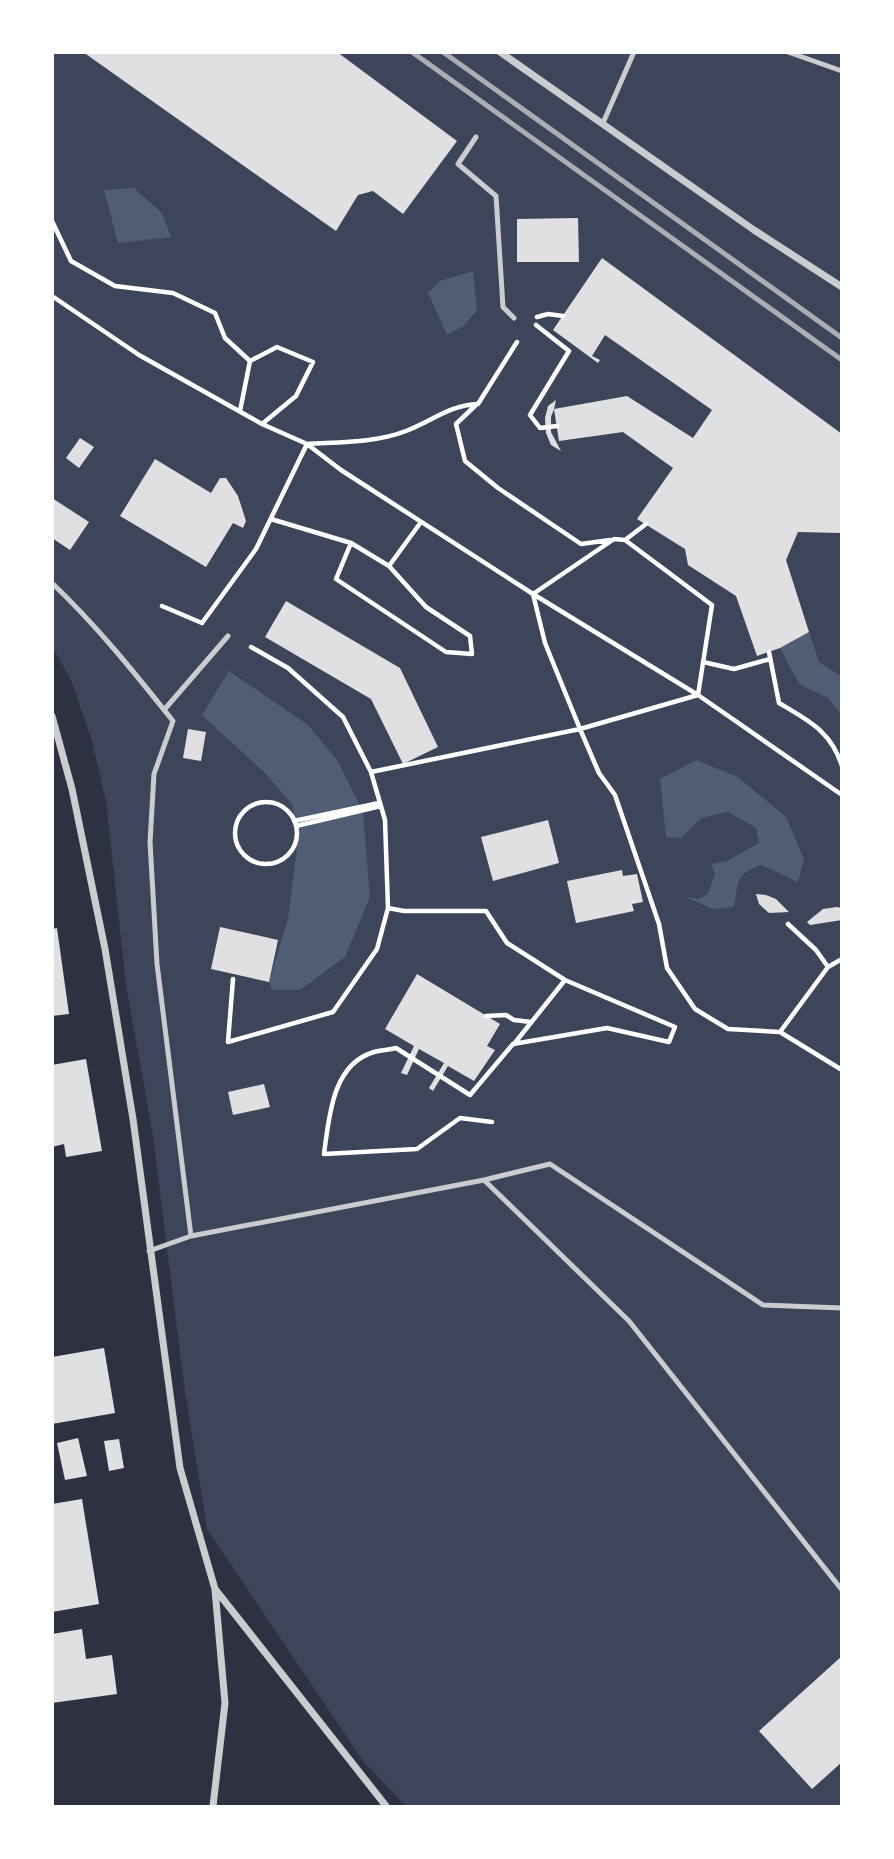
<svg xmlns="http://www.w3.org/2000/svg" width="894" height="1859" font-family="Ubuntu,sans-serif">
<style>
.green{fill:#3c4559}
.water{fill:#4f5d75}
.building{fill:#e0e0e3}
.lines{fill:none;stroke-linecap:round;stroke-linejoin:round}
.path{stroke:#fff;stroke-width:4.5}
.service{stroke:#caccd0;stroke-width:5}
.minor{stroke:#caccd0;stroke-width:7}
.rail{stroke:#abadb3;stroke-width:5}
</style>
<rect width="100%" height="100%" fill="#2d3142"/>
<path class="green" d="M53,53h788v1753h-435l-43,-45 -156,-232 -24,-151 -30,-242 -27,-151 -20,-184 -15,-63 -20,-58 -18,-32z"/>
<path class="water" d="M134,188l28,25 9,24 -53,6 -14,-53z
M473,271l4,40 -14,15 -16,9 -19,-42 12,-12z
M809,632l10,30 22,14v38l-13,-16 -29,-14 -19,-36z
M229,671l79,54 29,35 26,52 7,85 -25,60 -45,33h-28l-3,-8 19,-64 10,-78 -6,-36 -26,-30 -64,-59z
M696,760l42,17 48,40 18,42 -6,23 -37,-17c-27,9 -22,18 -27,42l-21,2 -30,-13 15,3 10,-5 7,-21 -4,-9 16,-3 32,-18 -3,-15 -28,-16 -27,6 -20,20 -15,-1 -6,-58z"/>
<path class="building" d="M83,52h254l120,89 -54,73 -30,-23 -15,4 -22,36z
M578,218l1,44h-62v-43z
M602,258l240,176v99l-44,-1 -12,28 23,72 -29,16 -23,8 -21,-60 -48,-31 -3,-16 -48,-30 36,-51 -50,-36 -64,9 -5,-32 -3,8v15l10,19 -10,-6 -5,-12 -1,-15 3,-12 8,-6 -2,9 73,-13 66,42 19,-28 -107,-75 -13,21 8,4 -2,3 -45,-33z
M80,438l14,9 -15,21 -13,-10z
M155,459l56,34 9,-15h6l12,18 8,25 -3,7 -10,-5 -27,44 -86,-51z
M52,498l37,24 -19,28 -18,-12z
M286,601l114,67 38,79 -35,17 -32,-65 -106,-62z
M188,729l18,3 -5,29 -18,-3z
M548,820l11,43 -66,18 -12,-44z
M622,870l1,6 14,-2 6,28 -11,2 2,7 -58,12 -9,-42z
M756,894l10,1 10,4 13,13 -20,1 -10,-9z
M837,907l5,1v12l-32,5 -3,-3 16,-13z
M220,927l58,13 -9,42 -58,-13z
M57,928l12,86 -17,2v-87z
M417,974l83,50 -13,22 8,4 -21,31 -26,-15 -15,25 -4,-3 15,-25 -25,-14 -12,26 -6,-2 13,-27 -29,-17z
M86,1059l16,92 -36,6 -2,-13 -12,3v-82z
M264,1084l6,23 -37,8 -5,-23z
M104,1348l11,65 -63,11v-67z
M78,1438l9,38 -22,4 -8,-37z
M119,1439l5,29 -15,3 -5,-30z
M82,1499l17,105 -47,8v-108z
M82,1629l4,30 26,-4 5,39 -65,9v-69z
M842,1656v106l-30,27 -53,-58z"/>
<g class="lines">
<path class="path" d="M52,221l19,40 44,25 58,7 42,20 10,25 25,23 27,-14 36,15 -17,34 -34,28
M52,296l87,59 123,69 45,20 34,26 192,124 165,101 144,100
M537,317l11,-3 15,2
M536,325l33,26 -39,64 10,13 17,-2
M477,404l-21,20 9,37 33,27 83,56 29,-4
M240,411l10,-50
M271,519l80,24 -15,36 110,73 26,2 -2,-18 -44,-29 -37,-41 -38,-23
M625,540l21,-16
M389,566l32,-44
M162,606l40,17
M202,623l54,-74 51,-105c32,-2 68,-1 99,-13 26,-10 44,-26 72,-27l39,-62
M769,652l10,51c30,18 52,28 63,63
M703,662l31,7 36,-10
M371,772l209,-43 -35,-86 -12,-49 81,-55 11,1 87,65 -14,90 -118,34 19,44 16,22 44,129 8,44 28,41 33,20 52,3 62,38
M235 833a31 31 0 1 1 62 0a31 31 0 1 1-62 0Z
M294,821l85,-18
M296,826l85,-20
M388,908l16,3h82l21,32 58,37 110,47 -6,15 -62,-14 -94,16 -43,51 -74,-47c-7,2 -15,2 -22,4 -42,12 -45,66 -50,102l93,-5 43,-31 32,4
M788,924l28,26 12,17
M233,979l-5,63 105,-30 44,-63 11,-41 -3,-88 -14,-48 -28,-55 -55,-49 -37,-21
M486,1016l20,-1 8,5 17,2
M780,1032l48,-65 14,-8
M514,1044l51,-64"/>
<path class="service" d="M788,52l54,19
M603,123l31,-71
M476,137l-18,27 38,32 7,111 11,11
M52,583c45,43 82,89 121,138l-19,53 -4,68 7,122 34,272
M164,710l64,-74
M484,1180l66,-16 213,141 79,3
M149,1251l42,-15 293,-56 145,141 213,269"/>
<path class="minor" d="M500,52l254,178 88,57
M52,716l20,73 33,160 28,170 47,349 35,121 171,217
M213,1806l12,-103 -10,-113"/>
<path class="rail" d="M412,52l430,308
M443,52l399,286"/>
</g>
<rect width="894" height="1859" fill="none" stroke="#ffffff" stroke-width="108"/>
</svg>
